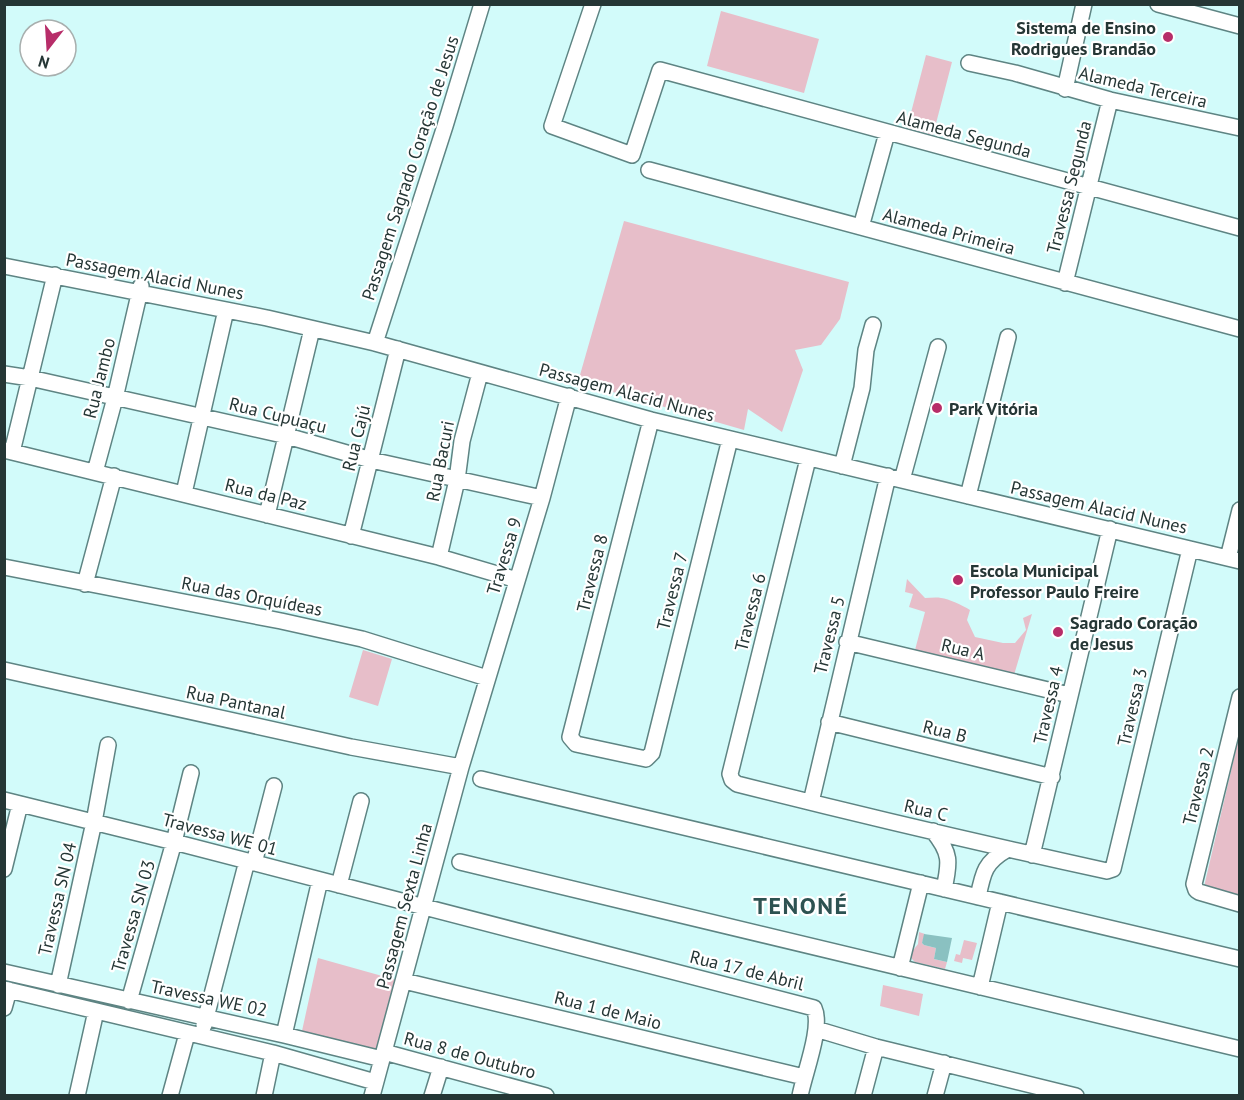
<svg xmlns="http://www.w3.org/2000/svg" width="1244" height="1100" font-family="'PT Sans',sans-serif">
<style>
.green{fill:#e7bec9}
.water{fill:#8ac1c1}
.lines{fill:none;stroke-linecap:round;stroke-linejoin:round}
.minor-casing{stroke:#5e8483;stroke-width:18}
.minor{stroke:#fff;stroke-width:15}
.poi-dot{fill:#b72d69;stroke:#fff;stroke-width:2}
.labels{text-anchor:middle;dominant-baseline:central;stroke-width:4.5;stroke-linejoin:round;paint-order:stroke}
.poi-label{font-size:18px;font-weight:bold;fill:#253635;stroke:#fff;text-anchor:start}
.street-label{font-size:18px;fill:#253635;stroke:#fff}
.district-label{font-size:24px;font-weight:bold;letter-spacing:1.5px;fill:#2d5251;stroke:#fff}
</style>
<rect width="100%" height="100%" fill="#d2fbfa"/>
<path class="green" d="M721,11l98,28 -15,54 -97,-27z
M926,55l26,7 -19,73 -26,-7z
M624,221l225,61 -9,37 -19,26 -26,5 8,20 -21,62 -34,-23 -4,21 -166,-48z
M907,579l18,19c5,0 11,-1 16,0 8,1 21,7 29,12l-3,10 8,17 28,6h12l11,-13 -3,-12 9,-4 -18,61 -99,-25 10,-38 -16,-5 4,-13 -8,-2z
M363,650l29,9 -14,47 -29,-9z
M1239,737v163l-36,-9z
M919,932l6,2 -3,9 2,2 12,3 -2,11 13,3 -2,7 -30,-7 -3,-3 -1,-6 7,-9z
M964,940l13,3 -5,17 -9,-2 -1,5 -8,-2 2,-7 4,1z
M318,958l82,23 -16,70 -82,-20z
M883,985l40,9 -4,22 -39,-10z"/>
<path class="water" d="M924,934l28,4 -5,24 -13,-3 2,-11 -12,-3 -2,-2z"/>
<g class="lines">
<g class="minor-casing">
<path id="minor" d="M593,4l-41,122 80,29 28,-85 580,158
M1158,4l82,22
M969,63l46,10 95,27 130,28
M1065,89l19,-85
M649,170l591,159
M861,227l26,-94
M4,266l263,52 108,25 276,77 589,141
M1065,283l45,-183
M375,343l70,-217 37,-122
M4,374l26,4 257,58 84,24 171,38
M651,420l-81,317 6,7 70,15 6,-6 78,-314
M4,450l435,107 78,23
M12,452l43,-177
M808,459l-78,315 2,6 5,4c123,31 246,60 370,87l6,-2 77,-320
M842,466l20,-78 4,-38 7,-25
M95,472l20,-74 26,-112
M902,480l36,-133
M184,493l42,-183
M968,496l40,-159
M267,515l45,-186
M351,536l47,-187
M439,557l18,-77 5,-39 18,-68
M1228,558l12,-48
M4,567l277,54 81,18 125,39
M85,584l29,-108
M847,642l222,53
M4,670l347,77 110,20
M1240,697l-46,187 2,6 3,2 41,12
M829,722l223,55
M481,779l759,180
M4,800l170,42 640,166c9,19 -10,66 -14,88
M811,802l77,-326
M933,831c18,22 17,31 11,58
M1032,855l78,-326
M460,862l780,187
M254,863l20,-77
M4,869l16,-65
M339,885l22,-84
M978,897c5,-25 7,-35 30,-48
M900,968l21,-85
M4,972l280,63 98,24
M404,981l400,96
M58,985l36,-163 14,-77
M980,987l20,-85
M4,989l269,64 102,29
M129,1001l45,-159 17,-69
M4,1008l5,-18
M204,1025l43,-164
M816,1029l60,18 200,49
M284,1035l36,-155
M384,1052l162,44
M77,1096l19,-85
M170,1096l17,-62
M264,1096l9,-43
M372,1096l89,-329 81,-269 27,-102
M432,1096l9,-29
M863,1096l13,-49
M935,1096l9,-33"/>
</g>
<use href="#minor" class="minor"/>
</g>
<g class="poi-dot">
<circle cx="1168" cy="37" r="6"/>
<circle cx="937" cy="408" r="6"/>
<circle cx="958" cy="580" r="6"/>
<circle cx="1058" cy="632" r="6"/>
</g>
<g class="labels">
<g class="poi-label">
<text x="1156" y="27" text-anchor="end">Sistema de Ensino<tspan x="1156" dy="21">Rodrigues Brandão</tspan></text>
<text x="949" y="408">Park Vitória</text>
<text x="970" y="570">Escola Municipal<tspan x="970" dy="21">Professor Paulo Freire</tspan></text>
<text x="1070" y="622">Sagrado Coração<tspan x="1070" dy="21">de Jesus</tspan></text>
</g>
<g class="street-label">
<text transform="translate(1143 87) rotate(13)">Alameda Terceira</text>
<text transform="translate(964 134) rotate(15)">Alameda Segunda</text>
<text transform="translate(410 168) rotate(-72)">Passagem Sagrado Coração de Jesus</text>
<text transform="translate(1069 187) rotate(-76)">Travessa Segunda</text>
<text transform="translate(949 231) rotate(15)">Alameda Primeira</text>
<text transform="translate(155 276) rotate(11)">Passagem Alacid Nunes</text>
<text transform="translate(99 378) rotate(-76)">Rua Jambo</text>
<text transform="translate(627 392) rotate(15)">Passagem Alacid Nunes</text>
<text transform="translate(278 415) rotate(14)">Rua Cupuaçu</text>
<text transform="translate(356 438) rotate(-76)">Rua Cajú</text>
<text transform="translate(440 461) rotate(-79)">Rua Bacuri</text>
<text transform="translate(266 494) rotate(14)">Rua da Paz</text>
<text transform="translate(1099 507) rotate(13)">Passagem Alacid Nunes</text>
<text transform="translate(504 556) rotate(-73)">Travessa 9</text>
<text transform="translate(592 573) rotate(-76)">Travessa 8</text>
<text transform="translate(672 591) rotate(-76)">Travessa 7</text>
<text transform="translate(252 596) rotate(11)">Rua das Orquídeas</text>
<text transform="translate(750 612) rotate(-76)">Travessa 6</text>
<text transform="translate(829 635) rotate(-76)">Travessa 5</text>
<text transform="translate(963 649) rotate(13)">Rua A</text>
<text transform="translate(236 702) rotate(12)">Rua Pantanal</text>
<text transform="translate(1048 705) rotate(-77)">Travessa 4</text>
<text transform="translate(1132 707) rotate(-77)">Travessa 3</text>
<text transform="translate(945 731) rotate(14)">Rua B</text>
<text transform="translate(1198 786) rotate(-76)">Travessa 2</text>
<text transform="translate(926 810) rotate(13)">Rua C</text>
<text transform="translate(220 834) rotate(15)">Travessa WE 01</text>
<text transform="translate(57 899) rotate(-77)">Travessa SN 04</text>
<text transform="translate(404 906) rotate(-75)">Passagem Sexta Linha</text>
<text transform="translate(133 916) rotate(-74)">Travessa SN 03</text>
<text transform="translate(747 970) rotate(14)">Rua 17 de Abril</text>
<text transform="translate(209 998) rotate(12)">Travessa WE 02</text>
<text transform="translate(608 1010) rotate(14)">Rua 1 de Maio</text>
<text transform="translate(470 1055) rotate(15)">Rua 8 de Outubro</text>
</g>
<g class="district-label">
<text x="801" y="905">TENONÉ</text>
</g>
</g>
<rect width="1244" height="1100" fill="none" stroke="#253635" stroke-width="12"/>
<g transform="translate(48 48) rotate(197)"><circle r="28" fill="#ffffff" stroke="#a8afae" stroke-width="1.5"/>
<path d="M0-4.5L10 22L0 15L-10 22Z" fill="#b72d69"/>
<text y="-9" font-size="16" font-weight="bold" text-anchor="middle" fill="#253635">N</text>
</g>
</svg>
